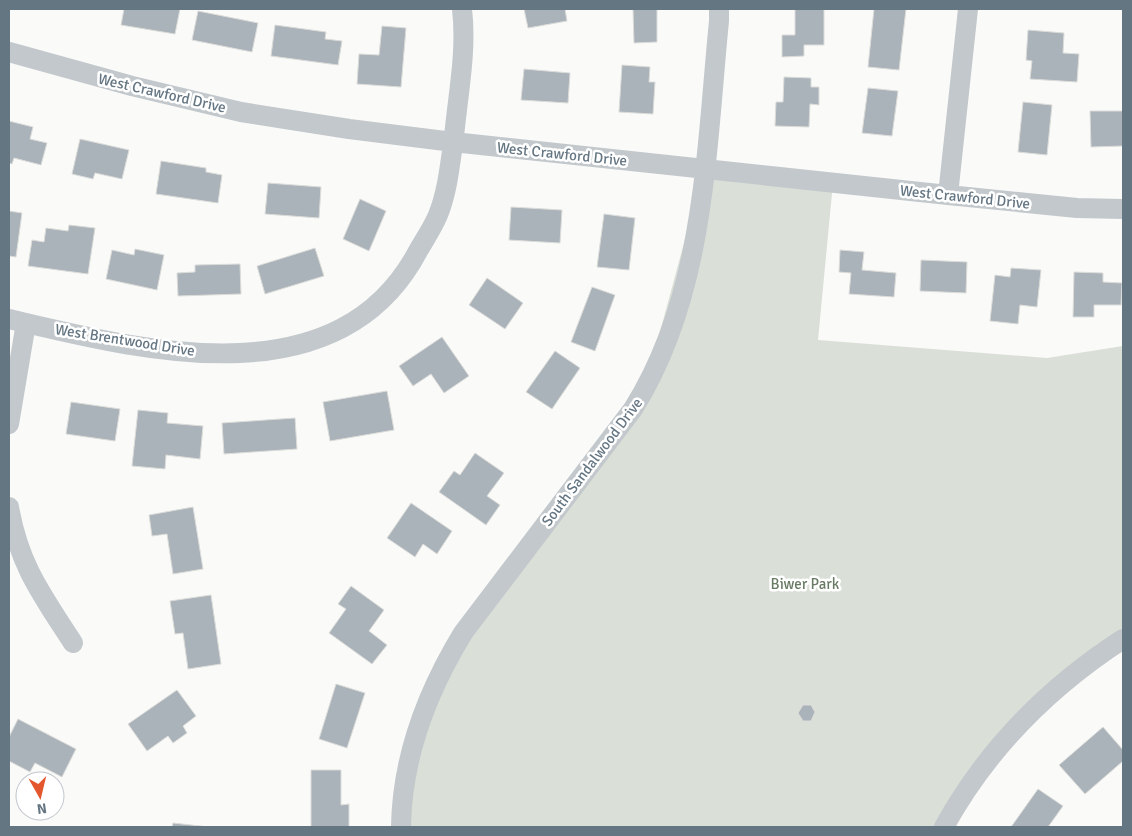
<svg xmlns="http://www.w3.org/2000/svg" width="1132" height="836" font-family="Signika,sans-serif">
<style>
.green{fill:#dadfd7}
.building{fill:#aab3b9;stroke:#dcdcda}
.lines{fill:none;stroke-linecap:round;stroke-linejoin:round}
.minor{stroke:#c3c8cc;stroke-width:20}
.labels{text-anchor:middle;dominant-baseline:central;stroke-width:5;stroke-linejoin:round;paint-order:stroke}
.street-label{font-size:15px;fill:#657683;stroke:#fff}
.park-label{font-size:15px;fill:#687a64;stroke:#fff}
</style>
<rect width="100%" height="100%" fill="#fafaf8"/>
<path class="green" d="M704,169l129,14 -15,157 229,18 76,-12v293l-91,72 -88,116h-542l26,-130 216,-306z"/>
<path class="building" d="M124,9h56l-5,25 -54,-9z
M524,9h41l2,12 -39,7z
M633,9h24v33l-23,1z
M795,9h29v36h-20v11l-22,1v-22h13z
M874,9h32l-7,61 -31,-3z
M198,11l60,12 -6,29 -60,-12z
M275,25l51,7 -1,7 17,2 -4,24 -67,-9z
M382,26l24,2 -5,59 -44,-3 2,-30 20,1z
M1028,30l36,3 -1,20 16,1 -2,28 -47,-3 2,-18 -6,-1z
M622,65l28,2 -1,15h6l-2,32 -34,-2z
M524,69l46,4 -2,30 -47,-3z
M784,77l27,1v9h8v18l-9,-1 -1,23 -34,-1 1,-24h7z
M868,88l30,3 -6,45 -30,-3z
M1023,102l29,3 -5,50 -29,-3z
M1090,111h33v35l-32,1z
M9,121l24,6 -3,12 17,4 -6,22 -27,-7 -2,6 -3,-1z
M80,139l49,11 -7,29 -27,-6 -2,6 -21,-5z
M161,161l45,7v4l16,3 -4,28 -62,-9z
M268,183l53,4 -2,31 -54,-4z
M360,199l26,12 -17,40 -26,-12z
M511,207l51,3 -2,33 -51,-3z
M9,211l13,2 -6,44 -7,-1z
M604,214l31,4 -6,52 -32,-3z
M69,225l26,3 -7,46 -60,-8 4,-26 12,2 2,-14 22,3z
M315,248l9,28 -59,18 -8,-28z
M135,249l29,6 -7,35 -51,-11 6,-29 22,5z
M840,250l24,2 -2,18 34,3 -2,24 -45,-3 2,-21 -12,-1z
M921,260l46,2 -1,31 -46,-2z
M240,264l1,30 -63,2 -1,-23 18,-1v-7z
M1011,268l30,2 -4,37 -17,-2 -2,19 -28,-3 5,-46 15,2z
M1074,272l29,1v9l19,1 -1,22h-27v12h-21z
M487,278l36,25 -18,26 -36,-24z
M592,287l23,8 -20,56 -24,-9z
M442,337l27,39 -25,17 -13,-19 -18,12 -14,-20z
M555,351l25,17 -28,41 -26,-17z
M387,391l7,39 -64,11 -7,-39z
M71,402l49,7 -5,32 -49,-7z
M138,410l30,3 -1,10 36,3 -3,33 -34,-4 -1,14 -33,-3z
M295,418l2,31 -73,5 -2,-31z
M475,453l29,20 -17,23 13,9 -14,20 -47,-33 15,-21 6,4z
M411,503l41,28 -15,23 -14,-10 -8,13 -28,-19z
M193,507l10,62 -30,5 -6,-40 -15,2 -3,-21z
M351,586l33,24 -15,21 18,14 -15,19 -43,-31 17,-24 -8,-5z
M211,595l10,69 -33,5 -5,-36 -8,1 -5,-33z
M336,684l29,9 -18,55 -28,-9z
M177,690l19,26 -13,10 4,7 -14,10 -5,-7 -21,15 -19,-27z
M803,705h8l4,7 -4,9h-8l-5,-8z
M18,719l58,30 -14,28 -27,-14 -5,9 -21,-11v-24z
M1103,727l20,23v11l-38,33 -26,-29z
M311,770h30v35l8,-1v23h-38z
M1038,789l25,17 -15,21h-37z
M173,823l36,4h-37z"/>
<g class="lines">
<path class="minor" d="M9,52l123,34 109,26 108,17 104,13 495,53 129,13 46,1
M948,195l20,-186
M9,319c132,31 329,83 409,-68 7,-12 15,-24 20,-36 10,-25 12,-52 16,-78 4,-43 13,-86 8,-128
M9,424l17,-101
M9,507c10,58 33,88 64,136
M401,827c1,-70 26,-135 62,-194l170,-224c72,-114 73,-258 86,-388v-12
M944,827c43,-78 105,-140 179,-188"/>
</g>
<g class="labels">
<g class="street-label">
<text transform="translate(162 93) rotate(13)">West Crawford Drive</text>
<text transform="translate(562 154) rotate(6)">West Crawford Drive</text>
<text transform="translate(965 197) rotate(6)">West Crawford Drive</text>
<text transform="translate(125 340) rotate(9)">West Brentwood Drive</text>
<text transform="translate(592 462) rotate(-53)">South Sandalwood Drive</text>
</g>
<g class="park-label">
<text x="805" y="584">Biwer Park</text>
</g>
</g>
<rect width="1132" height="836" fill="none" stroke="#657683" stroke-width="20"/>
<g transform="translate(40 796) rotate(172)"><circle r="24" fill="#ffffff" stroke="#c1c8cd"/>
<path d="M0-4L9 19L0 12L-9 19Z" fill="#e4572e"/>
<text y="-8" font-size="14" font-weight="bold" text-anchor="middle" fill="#657683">N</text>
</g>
</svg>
